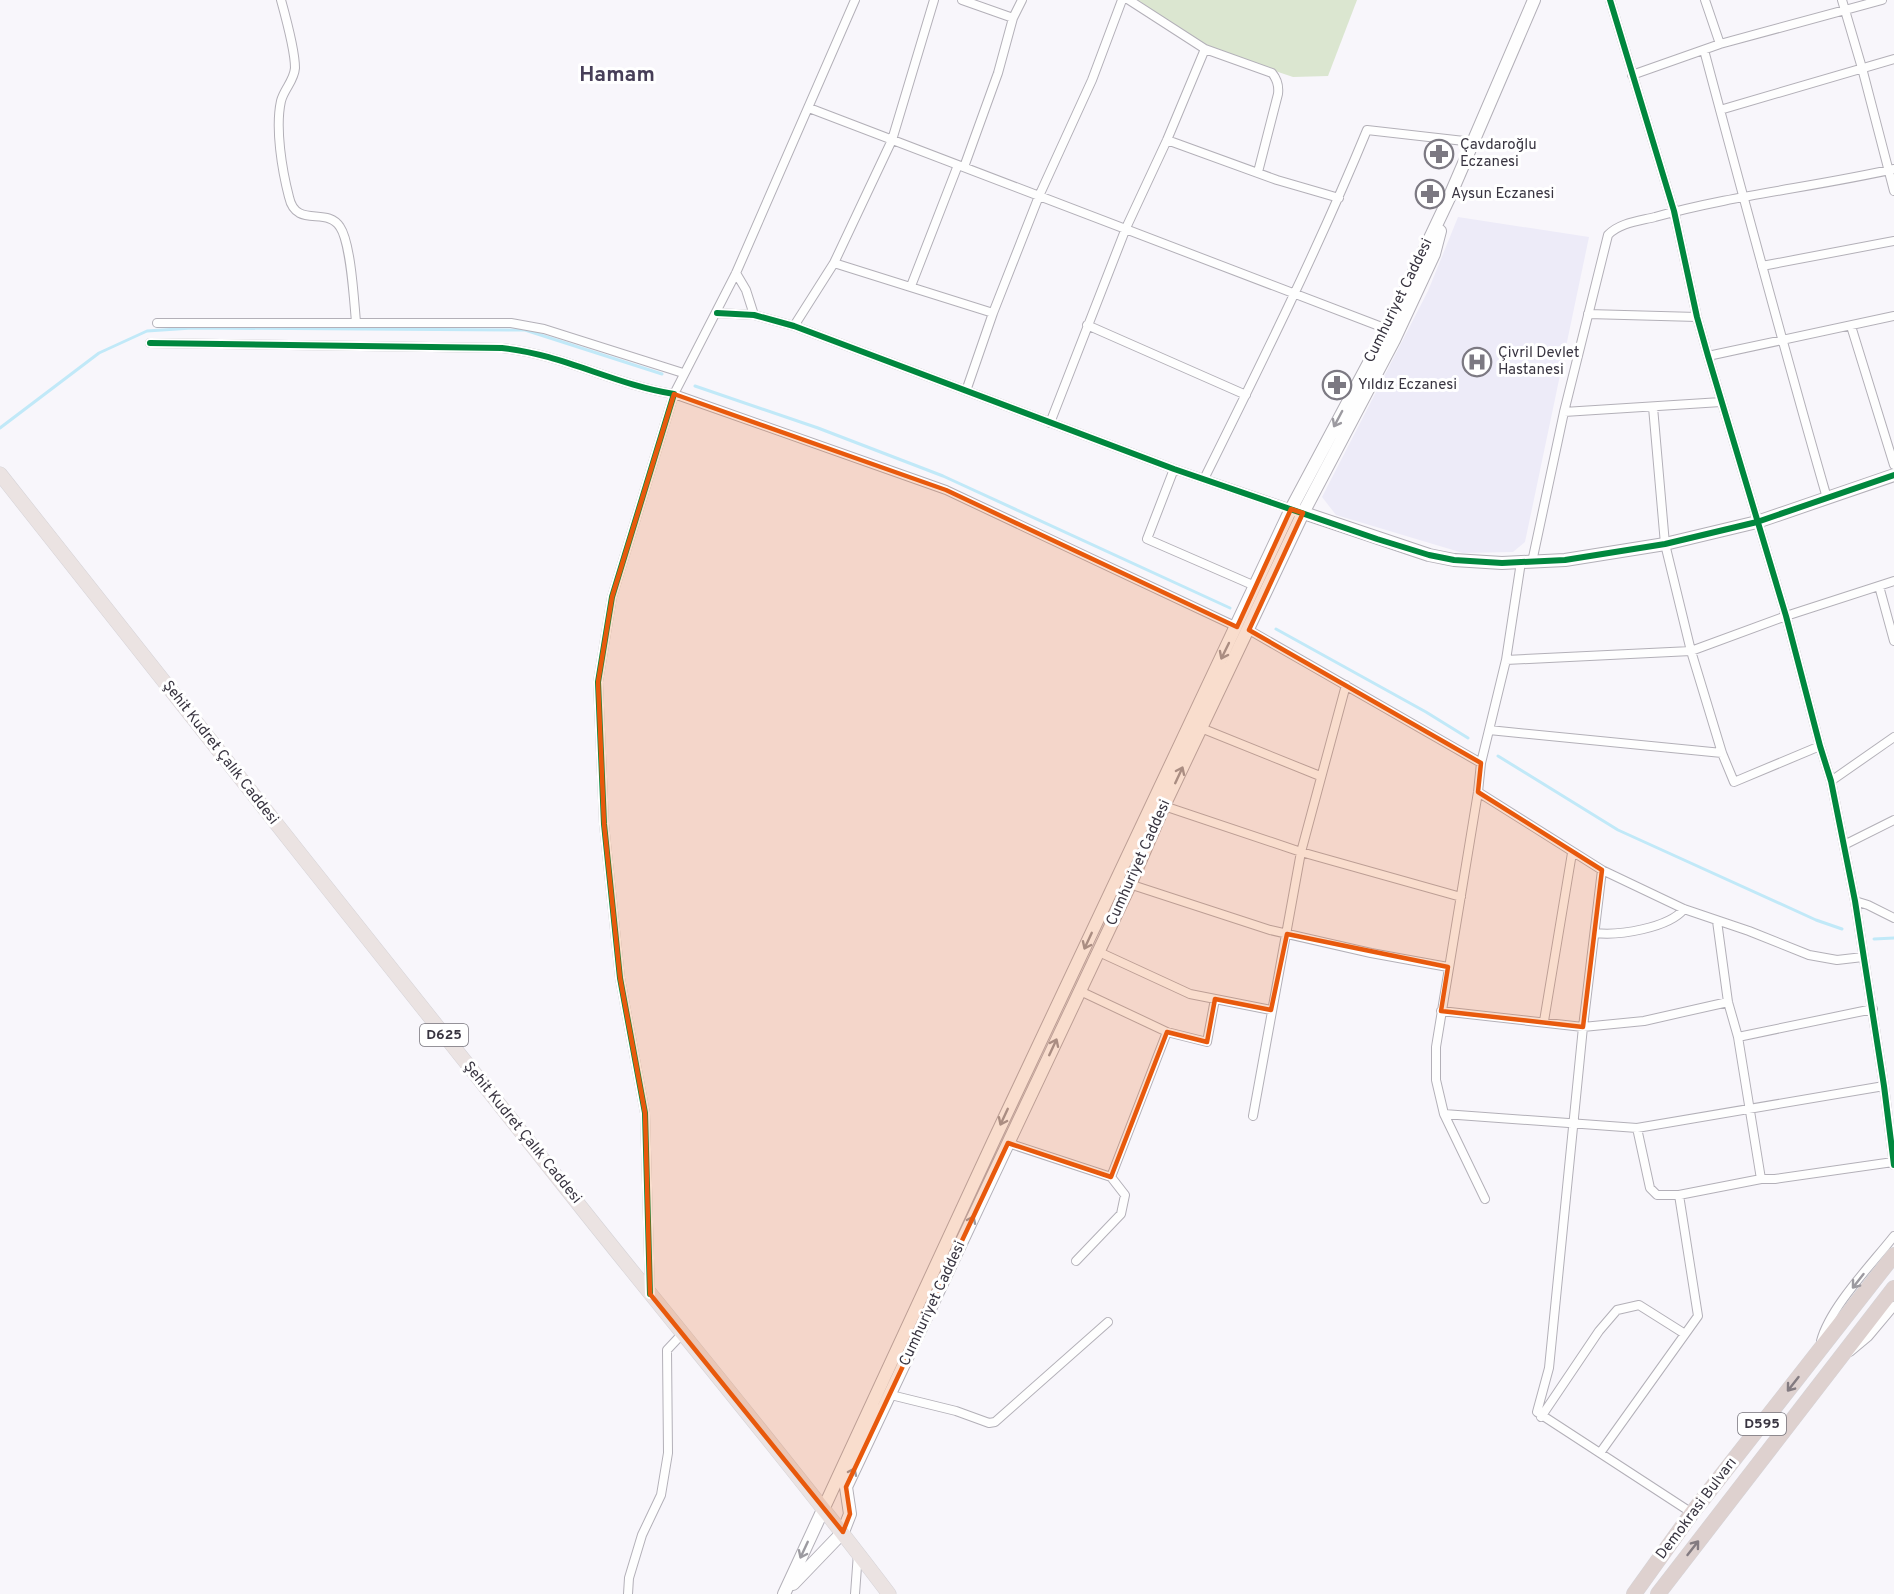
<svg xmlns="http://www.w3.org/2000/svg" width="1894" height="1594" font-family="Overpass,sans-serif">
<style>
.medical{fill:#edebf8}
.green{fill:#dbe6d0}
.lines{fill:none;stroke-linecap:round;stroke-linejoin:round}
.stream{stroke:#c1e9f8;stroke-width:3}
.street-casing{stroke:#b3b0b8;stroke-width:10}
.secondary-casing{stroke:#b3b0b8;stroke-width:14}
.primary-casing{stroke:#d5d3d7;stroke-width:15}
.highway-casing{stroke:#d5d3d7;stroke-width:16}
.street{stroke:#fefefe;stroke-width:8}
.secondary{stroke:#fefefe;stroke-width:12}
.primary{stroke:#ebe3e2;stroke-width:14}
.highway{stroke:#ded1cf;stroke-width:15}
.cycleway-casing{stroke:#fff;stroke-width:10}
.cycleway{stroke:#00873e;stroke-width:6}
.oneway{stroke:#9c9aa0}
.oneway2{stroke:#837b81}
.marked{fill:#e8590c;fill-opacity:0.2;stroke:#e8590c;stroke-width:4.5;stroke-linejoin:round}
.labels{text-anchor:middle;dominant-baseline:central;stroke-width:6;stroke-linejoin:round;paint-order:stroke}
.shield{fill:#fff;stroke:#74727a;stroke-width:1.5}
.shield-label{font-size:14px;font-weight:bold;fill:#393541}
.poi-label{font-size:15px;fill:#393541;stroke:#fff;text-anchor:start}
.street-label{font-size:15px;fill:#393541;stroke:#fff}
.district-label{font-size:21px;font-weight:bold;fill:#473e58;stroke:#fff}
</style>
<rect width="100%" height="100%" fill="#f8f6fb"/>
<path class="medical" d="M1458,217l131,20 -64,305 -12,10 -50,1 -127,-38 -14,-18 106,-206z"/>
<path class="green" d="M1138,0h219l-29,76 -35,1 -87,-29z"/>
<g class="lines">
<path class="stream" d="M695,386l123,42 125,48 287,132
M0,428l99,-75 48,-22 45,-3 333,2 137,44
M1276,629l150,83 42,26
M1498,756l120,74 198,90 26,9
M1874,939l20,-1"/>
<g class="street-casing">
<path id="street" d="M281,0c5,18 14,50 14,68 -1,13 -11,21 -14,33 -6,27 1,69 8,96 7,32 38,9 51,30 11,16 14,74 16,95
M855,0l-119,273 -62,121 272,96 291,137
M962,0l51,18
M1129,0l76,49 67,24c5,6 7,13 6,21l-20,78
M1610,0l64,211 23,106 11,39 78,260 34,130 11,35 24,120 29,185 10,79
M1705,0l15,44
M1842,0l20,68 32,123
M1704,50c40,150 80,299 123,448
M1632,75l88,-31 162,-44
M809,108l578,221
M1720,110l174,-51
M1167,140l110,40 62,18
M964,167l34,-94 15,-55 9,-18
M834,263l159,50
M1762,266l132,-25
M736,273l10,17 8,25
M911,286l47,-121
M717,313l37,2 40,11 380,143 117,40
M1588,314l109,3
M157,323h354l33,6 139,44
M1087,325l159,70
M794,326l40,-63 58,-123 42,-140
M1851,326l43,139
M150,343l352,5c60,6 113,37 172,46l-62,203 -14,85 6,142 16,154 25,135 5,181
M1708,356l186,-40
M966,391l27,-78 46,-117 53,-116 30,-80
M1653,407l12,137 26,107 31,102 12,29 86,-36
M1564,412l157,-10
M1050,423l76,-195 41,-88 38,-91
M1174,469l-27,70 108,47
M1204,479c57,-115 114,-230 163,-349l106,12
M1521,562l-15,98 -25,103 -3,29 -42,255v33l8,34 193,14 247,-42
M1532,562l32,-150 44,-177c11,-12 31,-14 47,-18 78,-22 160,-30 239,-48
M1879,586l15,55
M1249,630l232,133
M1506,660l185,-9 95,-35 108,-35
M1201,728l119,48
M1489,730l233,23
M1831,781l63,-44
M1478,792l124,78 82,39 65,22 60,24 28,5 26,-3
M1164,806l137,46 160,45
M1844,845l50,-25
M1602,870l-19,157 -34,341 -12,44 155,101
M1117,880l153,50 101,23 77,14
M1855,901l13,4 26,13
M1717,921l11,81 10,35 23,142
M1595,933c23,3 74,-5 89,-24
M1099,952l91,42 81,16
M1080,991l87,41 40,10 8,-43
M1441,1011l142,16 61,-6 84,-19
M1544,1021l28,-168
M1738,1037l135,-28
M1444,1114l41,85
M1253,1116l48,-264 45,-167
M1637,1128l13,60 7,7h22l82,-16h14l118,-17
M1008,1143l103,34 14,18 -4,19 -45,47
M1111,1177l56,-145
M1821,1341c9,-34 51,-77 73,-105
M1850,1352l18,-15 26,-31
M891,1395l65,16 33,12 6,-1 113,-100
M1541,1417l58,-86 18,-21 22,-5 46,29
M1600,1453l98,-137 -19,-121
M628,1594l1,-16 13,-43 19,-40 7,-42 -1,-103 15,-16
M855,1594l3,-41"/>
</g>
<g class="secondary-casing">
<path id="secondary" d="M1295,510l134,45 25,5 48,3 63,-3 100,-16 92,-22 137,-47
M793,1584l50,-52 7,-18 -4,-27 284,-602 34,-79 139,-293 91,-173 40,-86 6,-23
M784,1594l210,-454 297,-631 96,-180 62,-131 85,-198"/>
</g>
<g class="primary-casing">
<path id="primary" d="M0,474c192,243 383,485 576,727 104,131 212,259 313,393"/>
</g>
<g class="highway-casing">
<path id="highway" d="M1634,1594l58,-81 202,-258
M1658,1594l236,-306"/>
</g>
<use href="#street" class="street"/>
<use href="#secondary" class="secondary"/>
<use href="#primary" class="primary"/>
<use href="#highway" class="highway"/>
<g class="cycleway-casing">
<path id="cycleway" d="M1610,0l64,211 23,106 11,39 78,260 34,130 11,35 24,120 29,185 10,79
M717,313l37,2 40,11 380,143 203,70 52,16 25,5 48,3 63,-3 100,-16 92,-22 137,-47
M150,343l352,5c60,6 113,37 172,46l-62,203 -14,85 6,142 16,154 25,135 5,181"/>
</g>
<use href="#cycleway" class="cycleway"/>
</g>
<defs><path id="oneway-shaft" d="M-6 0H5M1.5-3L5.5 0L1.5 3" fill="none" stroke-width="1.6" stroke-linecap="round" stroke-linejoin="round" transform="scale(1.5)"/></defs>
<g class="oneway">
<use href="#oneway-shaft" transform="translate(1338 419) rotate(118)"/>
<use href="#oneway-shaft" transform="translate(1225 651) rotate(116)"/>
<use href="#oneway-shaft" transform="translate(1179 775) rotate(-65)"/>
<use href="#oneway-shaft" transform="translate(1088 941) rotate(115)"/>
<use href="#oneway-shaft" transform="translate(1053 1047) rotate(-65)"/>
<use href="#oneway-shaft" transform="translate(1004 1117) rotate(115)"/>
<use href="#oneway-shaft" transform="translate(970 1224) rotate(-65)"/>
<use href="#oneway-shaft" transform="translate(1858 1281) rotate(128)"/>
<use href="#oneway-shaft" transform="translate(851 1476) rotate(-65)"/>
<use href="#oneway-shaft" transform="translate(804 1550) rotate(115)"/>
</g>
<g class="oneway2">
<use href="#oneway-shaft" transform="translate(1793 1384) rotate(128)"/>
<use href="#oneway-shaft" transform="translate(1693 1548) rotate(-52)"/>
</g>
<path class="marked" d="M674,394l272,96 291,137 54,-118 12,4 -54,117 232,133 -3,29 124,78 -19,157 -142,-16 7,-44 -161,-33 -16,76 -56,-11 -8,43 -40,-10 -56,145 -103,-34 -162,344 4,27 -7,18 -193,-238 -5,-181 -25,-135 -16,-154 -6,-142 14,-85z"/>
<defs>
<g id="pharmacy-ring" transform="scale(1.5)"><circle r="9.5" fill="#fff" stroke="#7c7982" stroke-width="1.5"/><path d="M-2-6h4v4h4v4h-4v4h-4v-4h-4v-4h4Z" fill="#7c7982"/></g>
<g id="hospital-ring" transform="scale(1.5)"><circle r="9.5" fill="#fff" stroke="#7c7982" stroke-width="1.5"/><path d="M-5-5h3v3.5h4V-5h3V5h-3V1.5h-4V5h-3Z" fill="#7c7982"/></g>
</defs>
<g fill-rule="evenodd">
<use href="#pharmacy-ring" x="1439" y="154"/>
<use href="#pharmacy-ring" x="1430" y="194"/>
<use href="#hospital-ring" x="1477" y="362"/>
<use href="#pharmacy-ring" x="1337" y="385"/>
</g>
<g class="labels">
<g class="shield">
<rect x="420" y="1024" width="48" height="22" rx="4.5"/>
<rect x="1738" y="1413" width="48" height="22" rx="4.5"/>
</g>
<g class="shield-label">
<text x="444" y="1035">D625</text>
<text x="1762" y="1424">D595</text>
</g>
<g class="poi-label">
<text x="1460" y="145">Çavdaroğlu<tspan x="1460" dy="17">Eczanesi</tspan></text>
<text x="1451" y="194">Aysun Eczanesi</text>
<text x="1498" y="353">Çivril Devlet<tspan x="1498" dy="17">Hastanesi</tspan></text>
<text x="1358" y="385">Yıldız Eczanesi</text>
</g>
<g class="street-label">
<text transform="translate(1399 301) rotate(-64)">Cumhuriyet Caddesi</text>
<text transform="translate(220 753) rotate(52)">Şehit Kudret Çalık Caddesi</text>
<text transform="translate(1139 863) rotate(-66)">Cumhuriyet Caddesi</text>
<text transform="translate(522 1133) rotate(51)">Şehit Kudret Çalık Caddesi</text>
<text transform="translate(933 1304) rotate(-65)">Cumhuriyet Caddesi</text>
<text transform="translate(1697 1509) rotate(-53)">Demokrasi Bulvarı</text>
</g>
<g class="district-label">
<text x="617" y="75">Hamam</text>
</g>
</g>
</svg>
